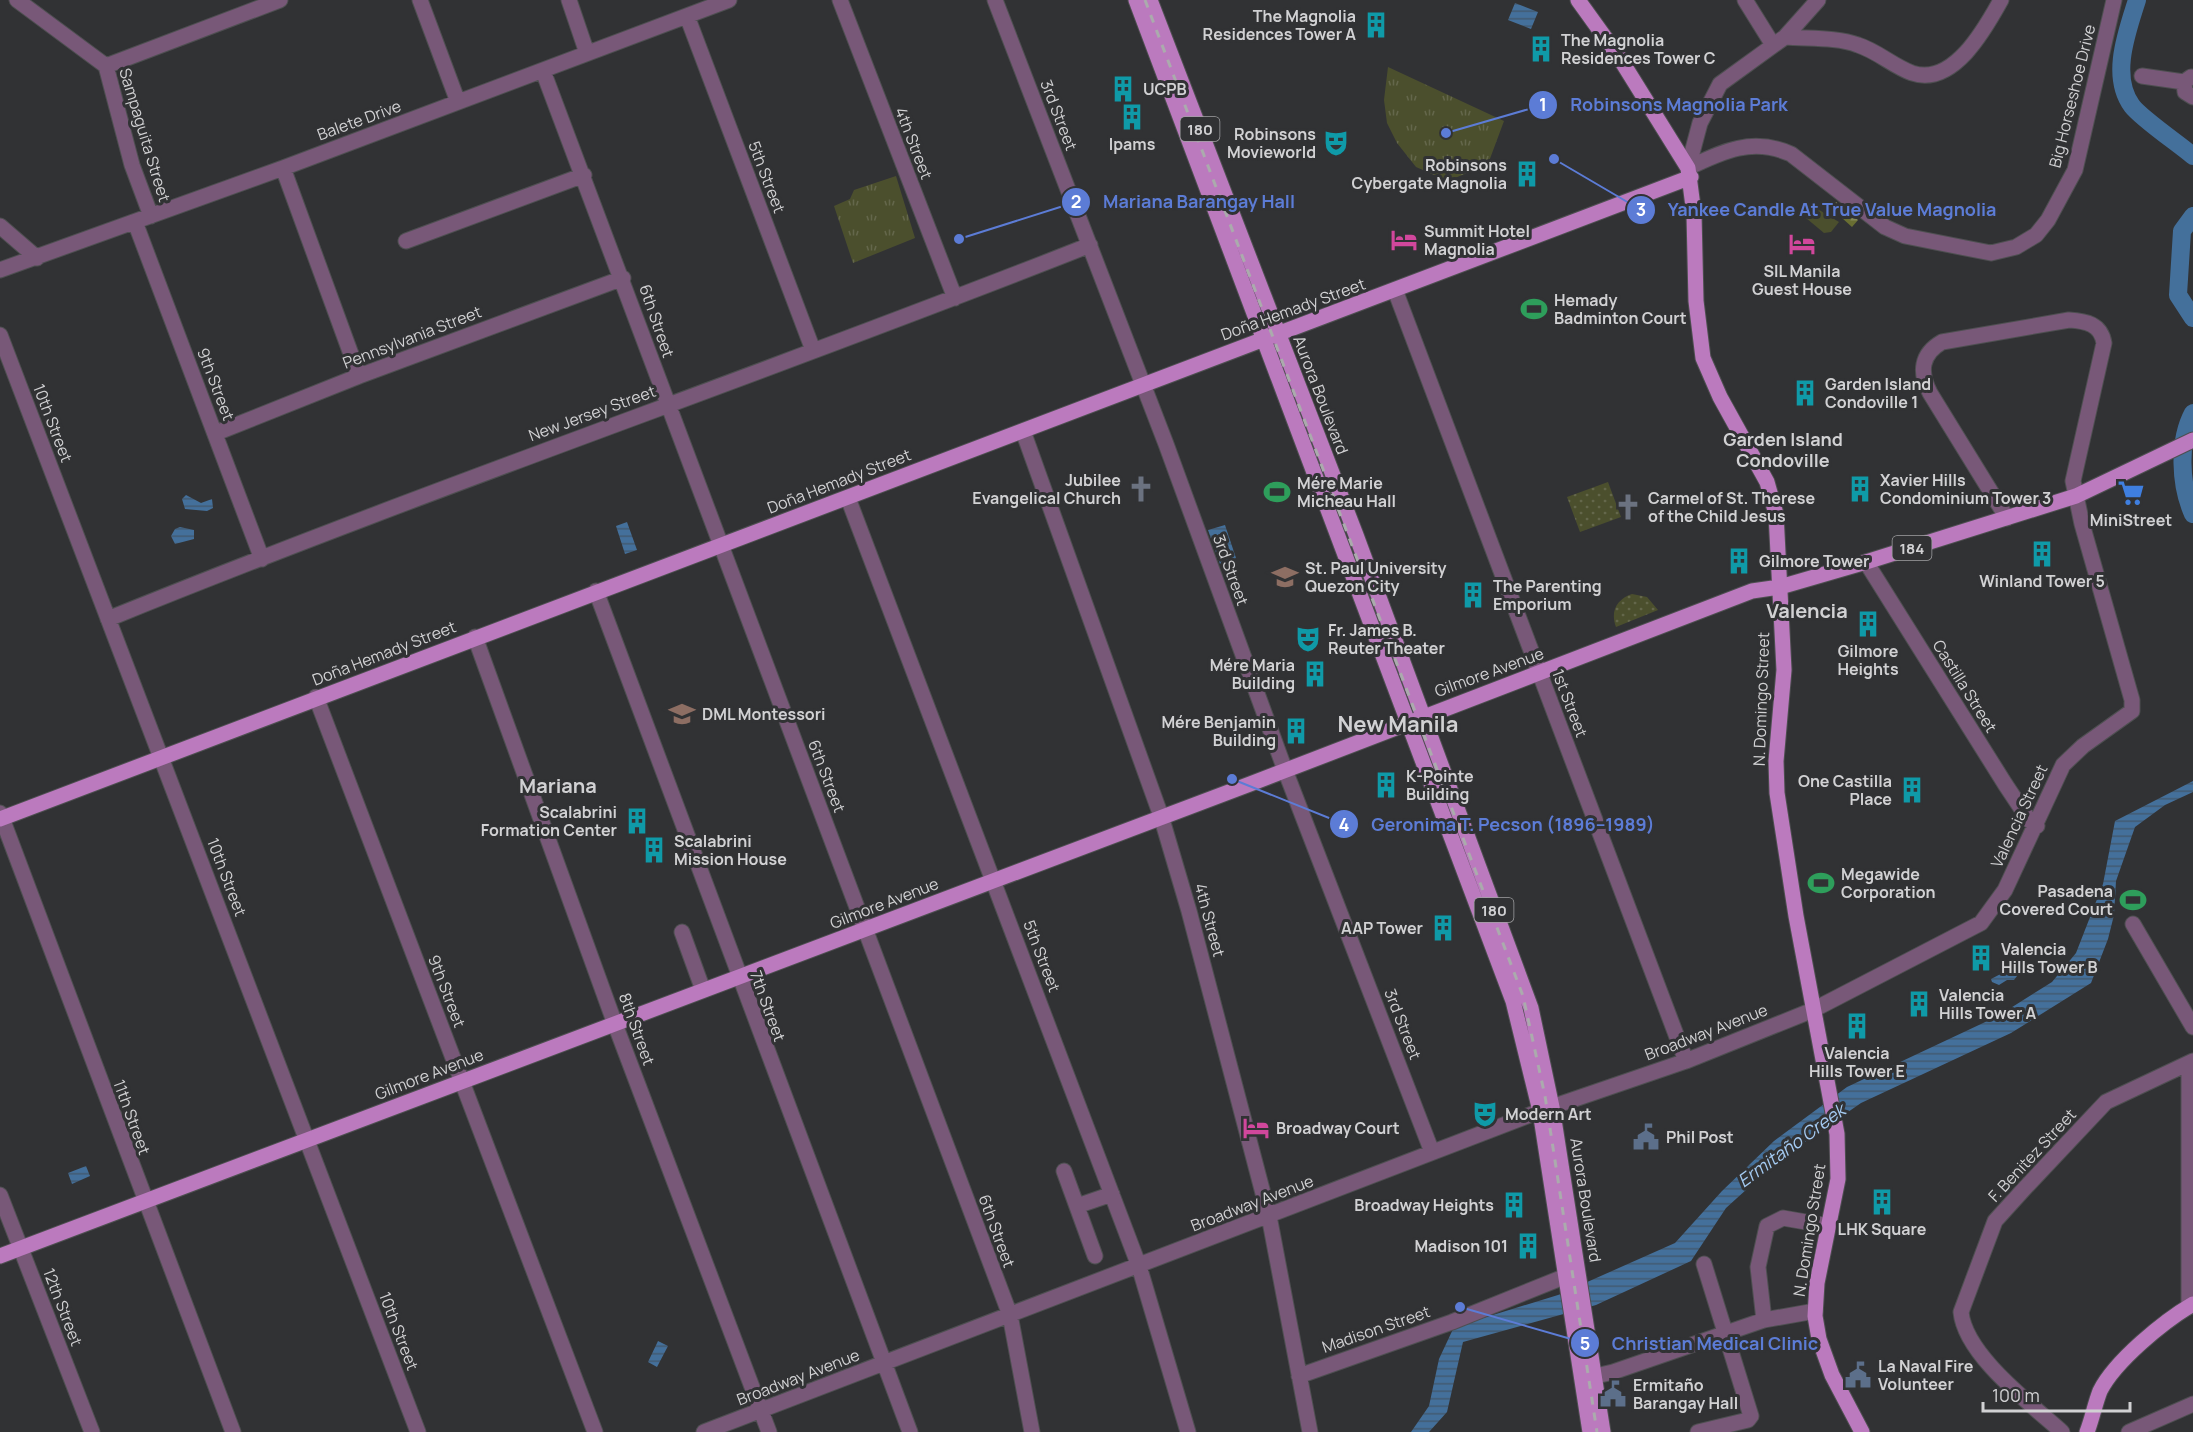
<svg xmlns="http://www.w3.org/2000/svg" width="2193" height="1432" font-family="Manrope,sans-serif">
<style>
.grass{fill:url(#grass-tufts)}
.forest{fill:url(#forest-firs)}
.garden{fill:url(#garden-dots)}
.pitch{fill:#4b4f2d}
.water{fill:url(#water-rules)}
.lines{fill:none;stroke-linecap:round;stroke-linejoin:round}
.river{stroke:#44709b;stroke-width:18}
.minor-casing{stroke:#4e4f51;stroke-width:17}
.major-casing{stroke:#4e4f51;stroke-width:17}
.minor{stroke:#785878;stroke-width:15}
.major{stroke:#bb7abe;stroke-width:15}
.rail{stroke:#ababad;stroke-width:3;stroke-dasharray:8 8;stroke-linecap:butt}
.labels{text-anchor:middle;dominant-baseline:central;stroke-width:6;stroke-linejoin:round;paint-order:stroke}
.shield{fill:#313234;stroke:#a1a1a3;stroke-width:1.5}
.shield-label{font-size:15px;font-weight:bold;fill:#d1d1d3}
.poi-label{font-size:16px;font-weight:bold;fill:#d1d1d3;stroke:#313234;text-anchor:start}
.street-label{font-size:16px;fill:#d1d1d3;stroke:#313234}
.neighbourhood-label{font-size:18px;font-weight:bold;fill:#d1d1d3;stroke:#313234}
.water-label{font-size:18px;font-style:italic;fill:#a5cbf2;stroke:#313234}
.quarter-label{font-size:20px;font-weight:bold;fill:#d1d1d3;stroke:#313234}
.district-label{font-size:22px;font-weight:bold;fill:#d1d1d3;stroke:#313234}
.leader{fill:none;stroke:#5c7cd6;stroke-width:2}
.callout-dot{fill:#5c7cd6;stroke:#313234;stroke-width:2}
.mark-label{font-size:18px;text-anchor:middle;font-weight:bold;fill:#fff}
.callout-label{font-size:18px;text-anchor:middle;font-weight:bold;fill:#5c7cd6;stroke:#313234;stroke-width:6;stroke-linejoin:round;paint-order:stroke}
</style>
<defs>
<pattern id="grass-tufts" width="24" height="20" patternUnits="userSpaceOnUse" patternTransform="scale(1.5)"><rect width="24" height="20" fill="#4b4f2d"/><path d="M3 7l-1-3M5 7V3M7 7l1-3M15 17l-1-3M17 17v-4M19 17l1-3" fill="none" stroke="#64674b"/></pattern>
<pattern id="forest-firs" width="22" height="20" patternUnits="userSpaceOnUse" patternTransform="scale(1.5)"><rect width="22" height="20" fill="#696e32"/><path d="M5 1l3.5 6h-7zM16 11l3.5 6h-7z" fill="#848858"/></pattern>
<pattern id="garden-dots" width="8" height="8" patternUnits="userSpaceOnUse" patternTransform="scale(1.5)"><rect width="8" height="8" fill="#4b4f2d"/><path d="M2 2h.1M6 6h.1" fill="none" stroke="#64674b" stroke-width="1.8" stroke-linecap="round"/></pattern>
<pattern id="water-rules" width="6" height="5" patternUnits="userSpaceOnUse" patternTransform="scale(1.5)"><rect width="6" height="5" fill="#44709b"/><path d="M0 2.5h6" fill="none" stroke="#425a72"/></pattern>
</defs>
<rect width="100%" height="100%" fill="#313234"/>
<path class="grass" d="M1388,67l116,54 -16,43 -40,17 -32,-14 -19,-24 -10,-20 -3,-23z
M896,176l19,62 -62,25 -19,-57 16,-7 4,-9z"/>
<path class="forest" d="M1836,202l22,18 -6,7 -20,-18 -1,-5z"/>
<path class="garden" d="M1608,482l13,35 -41,15 -13,-35z
M1632,594l15,3 11,13 -42,17c-6,-16 1,-28 16,-33z"/>
<path class="pitch" d="M1816,208l23,14 -8,10 -7,1 -18,-15z"/>
<path class="water" d="M1515,3l23,9 -7,17 -23,-9z
M186,495l15,8 11,-4 1,9 -6,3 -22,-2 -3,-10z
M627,522l10,28 -12,4 -9,-28z
M1225,525l11,33 -16,6 -12,-34z
M180,527l14,3v9l-19,5 -4,-8 4,-7z
M2193,781v11l-28,13 -30,22 -19,54 -2,34 -6,24 -17,44 -80,50 -150,70 -82,57 -53,48 -35,53 -95,44 -133,37 -16,70 -18,20h-18l18,-26 10,-47 15,-32 104,-32 117,-52 47,-52 52,-50 73,-54 151,-71 54,-34 24,-29 16,-41 11,-28 12,-63z
M2014,967l3,9 -3,4h-7l-8,5 -7,-3 -1,-3z
M86,1166l4,10 -18,8 -4,-11z
M658,1341l10,5 -11,21 -9,-5z"/>
<g class="lines">
<path class="river" d="M2137,0c-10,32 -27,76 -5,106 10,13 47,38 61,50
M2193,216l-11,15 -4,64 15,23
M2193,413c-15,28 -13,72 0,101"/>
<g class="minor-casing">
<path id="minor" d="M17,0l89,66 26,99 19,51
M420,0l38,102
M569,0l18,53
M840,0l115,298
M995,0l171,444 119,326 147,382
M1745,0l28,45
M687,16l126,334
M1785,37c23,2 52,0 73,8 19,6 35,21 54,28 41,14 73,-44 89,-73
M106,66l174,-66
M543,71l467,1244 22,117
M2142,76l42,6
M2191,77l-7,5 1,10 8,5
M283,168l76,208
M1688,168c35,-17 65,-31 103,-14l94,73 20,9 86,17 25,-6 20,-12 12,-15 27,-50 39,-170
M1688,168l12,-45 20,-39 65,-47 33,-37
M135,222l127,337
M0,226l37,32
M406,241l178,-66
M0,270l283,-102 446,-168
M1395,290l291,771
M0,335l418,1097
M1023,431l138,385 28,95 80,305 41,216
M216,433l143,-57 264,-98
M848,498l291,768 49,166
M1866,562l139,222 24,36 8,6
M596,591l314,841
M108,619c325,-132 656,-245 982,-374
M475,637l140,387 154,408
M316,697l279,735
M0,813l233,619
M2133,924l60,103
M682,932l21,58
M1064,1171l31,85
M0,1195l92,237
M1077,1206l35,-12
M2189,1307v-244
M1764,1320l-6,-53 9,-41 16,-8 46,8
M1299,1376l153,-54 114,-46
M1583,1379l30,-7 151,-52 51,-9
M704,1432l836,-321 146,-50 127,-51 168,-87 24,-33 58,-125 20,-19 49,-35v-11l-50,-176 -9,-43 31,-138c-3,-19 -18,-22 -35,-23l-127,22c-21,12 -23,30 -12,51l77,125
M1698,1432l50,-12 3,-4 -47,-152
M2062,1432c-31,-28 -97,-77 -101,-120l34,-91 29,-32 82,-87 87,-41
M2129,1432l64,-28"/>
</g>
<g class="major-casing">
<path id="major" d="M1136,0l377,1001 27,110 50,321
M1150,0l206,535 175,473 21,99 51,325
M1578,0l41,57 69,111 6,46 2,87 7,57 17,39 47,85 9,32 8,156 -8,91 1,32 19,123 41,218 1,45 -21,104 -2,33 4,23 13,36 30,57
M0,819l1691,-642
M0,1256l1250,-472 502,-193 28,-4 86,-25 210,-66 117,-56
M2087,1432c5,-13 8,-28 13,-41 15,-30 64,-70 93,-87"/>
</g>
<use href="#minor" class="minor"/>
<use href="#major" class="major"/>
<path class="rail" d="M1145,0l378,996 22,100 52,336"/>
</g>
<defs>
<g id="building-bare" transform="scale(2.07)"><path d="M-4-6H4V6H1V3H-1V6H-4ZM-2.5-4.3h1.7v1.8h-1.7ZM.8-4.3h1.7v1.8H.8ZM-2.5-1h1.7V.8h-1.7ZM.8-1h1.7V.8H.8Z" fill="#0f9aa8" stroke="#313234" stroke-width="2.5" paint-order="stroke"/></g>
<g id="theatre-bare" transform="scale(2.07)"><path d="M-5-5.5Q0-4 5-5.5V0Q5 5 0 6Q-5 5-5 0ZM-3.3-2.5H-1v1.5H-3.3ZM1-2.5H3.3v1.5H1ZM-2.8 1Q0 5.5 2.8 1Z" fill="#0f9aa8" stroke="#313234" stroke-width="2.5" paint-order="stroke"/></g>
<g id="hotel-bare" transform="scale(2.07)"><path d="M-6-4.5h1.5V1H6V5H4.5V3h-9V5H-6ZM-4 0a1.8 1.8 0 1 1 3.6 0ZM.5 0V-2.5h3Q6-2.5 6 0Z" fill="#d1479c" stroke="#313234" stroke-width="2.5" paint-order="stroke"/></g>
<g id="stadium-bare" transform="scale(2.07)"><path d="M0-5a6.5 5 0 1 0 0 10a6.5 5 0 1 0 0-10ZM-3.5-1.8h7v3.6h-7Z" fill="#2e9e5b" stroke="#313234" stroke-width="2.5" paint-order="stroke"/></g>
<g id="church-bare" transform="scale(2.07)"><path d="M-1.2-6h2.4v3.5h3.3v2.4h-3.3V6h-2.4V-.1h-3.3v-2.4h3.3Z" fill="#6b7280" stroke="#313234" stroke-width="2.5" paint-order="stroke"/></g>
<g id="supermarket-bare" transform="scale(2.07)"><path d="M-6-5.5h2.5l.6 2H6L4.5 2H-2.5L-4.4-4H-6ZM-1.5 3.2a1.3 1.3 0 1 0 .1 0ZM3 3.2a1.3 1.3 0 1 0 .1 0Z" fill="#3f7fe0" stroke="#313234" stroke-width="2.5" paint-order="stroke"/></g>
<g id="university-bare" transform="scale(2.07)"><path d="M0-5L7-2L0 1L-7-2ZM-4 1L0 2.5L4 1V4Q0 6-4 4Z" fill="#8d6e63" stroke="#313234" stroke-width="2.5" paint-order="stroke"/></g>
<g id="school-bare" transform="scale(2.07)"><path d="M0-5L7-2L0 1L-7-2ZM-4 1L0 2.5L4 1V4Q0 6-4 4Z" fill="#8d6e63" stroke="#313234" stroke-width="2.5" paint-order="stroke"/></g>
<g id="civic-bare" transform="scale(2.07)"><path d="M-.6-6.5H3V-4.5H.6V-3L4-1V1h2V6H-6V1h2V-1L-.6-3ZM-1.2 2.5V6h2.4V2.5Z" fill="#5c6f8a" stroke="#313234" stroke-width="2.5" paint-order="stroke"/></g>
</defs>
<g fill-rule="evenodd">
<use href="#building-bare" x="1376" y="25"/>
<use href="#building-bare" x="1541" y="49"/>
<use href="#building-bare" x="1123" y="89"/>
<use href="#building-bare" x="1132" y="117"/>
<use href="#theatre-bare" x="1336" y="143"/>
<use href="#building-bare" x="1527" y="174"/>
<use href="#hotel-bare" x="1404" y="240"/>
<use href="#hotel-bare" x="1802" y="244"/>
<use href="#stadium-bare" x="1534" y="309"/>
<use href="#building-bare" x="1805" y="393"/>
<use href="#church-bare" x="1141" y="489"/>
<use href="#building-bare" x="1860" y="489"/>
<use href="#stadium-bare" x="1277" y="492"/>
<use href="#supermarket-bare" x="2131" y="493"/>
<use href="#church-bare" x="1628" y="507"/>
<use href="#building-bare" x="2042" y="554"/>
<use href="#building-bare" x="1739" y="561"/>
<use href="#university-bare" x="1285" y="577"/>
<use href="#building-bare" x="1473" y="595"/>
<use href="#building-bare" x="1868" y="624"/>
<use href="#theatre-bare" x="1308" y="639"/>
<use href="#building-bare" x="1315" y="674"/>
<use href="#school-bare" x="682" y="714"/>
<use href="#building-bare" x="1296" y="731"/>
<use href="#building-bare" x="1386" y="785"/>
<use href="#building-bare" x="1912" y="790"/>
<use href="#building-bare" x="637" y="821"/>
<use href="#building-bare" x="654" y="850"/>
<use href="#stadium-bare" x="1821" y="883"/>
<use href="#stadium-bare" x="2133" y="900"/>
<use href="#building-bare" x="1443" y="928"/>
<use href="#building-bare" x="1981" y="958"/>
<use href="#building-bare" x="1919" y="1004"/>
<use href="#building-bare" x="1857" y="1026"/>
<use href="#theatre-bare" x="1485" y="1114"/>
<use href="#hotel-bare" x="1256" y="1128"/>
<use href="#civic-bare" x="1646" y="1137"/>
<use href="#building-bare" x="1882" y="1202"/>
<use href="#building-bare" x="1514" y="1205"/>
<use href="#building-bare" x="1528" y="1246"/>
<use href="#civic-bare" x="1858" y="1375"/>
<use href="#civic-bare" x="1613" y="1394"/>
</g>
<g class="labels">
<g class="shield">
<rect x="1180.5" y="117" width="39" height="24" rx="4.5"/>
<rect x="1892.5" y="536" width="39" height="24" rx="4.5"/>
<rect x="1474.5" y="898" width="39" height="24" rx="4.5"/>
</g>
<g class="shield-label">
<text x="1200" y="129">180</text>
<text x="1912" y="548">184</text>
<text x="1494" y="910">180</text>
</g>
<g class="poi-label">
<text x="1356" y="16" text-anchor="end">The Magnolia<tspan x="1356" dy="18">Residences Tower A</tspan></text>
<text x="1561" y="40">The Magnolia<tspan x="1561" dy="18">Residences Tower C</tspan></text>
<text x="1143" y="89">UCPB</text>
<text x="1316" y="134" text-anchor="end">Robinsons<tspan x="1316" dy="18">Movieworld</tspan></text>
<text x="1132" y="144" text-anchor="middle">Ipams</text>
<text x="1507" y="165" text-anchor="end">Robinsons<tspan x="1507" dy="18">Cybergate Magnolia</tspan></text>
<text x="1424" y="231">Summit Hotel<tspan x="1424" dy="18">Magnolia</tspan></text>
<text x="1802" y="271" text-anchor="middle">SIL Manila<tspan x="1802" dy="18">Guest House</tspan></text>
<text x="1554" y="300">Hemady<tspan x="1554" dy="18">Badminton Court</tspan></text>
<text x="1825" y="384">Garden Island<tspan x="1825" dy="18">Condoville 1</tspan></text>
<text x="1121" y="480" text-anchor="end">Jubilee<tspan x="1121" dy="18">Evangelical Church</tspan></text>
<text x="1880" y="480">Xavier Hills<tspan x="1880" dy="18">Condominium Tower 3</tspan></text>
<text x="1297" y="483">Mére Marie<tspan x="1297" dy="18">Micheau Hall</tspan></text>
<text x="1648" y="498">Carmel of St. Therese<tspan x="1648" dy="18">of the Child Jesus</tspan></text>
<text x="2131" y="520" text-anchor="middle">MiniStreet</text>
<text x="1759" y="561">Gilmore Tower</text>
<text x="1305" y="568">St. Paul University<tspan x="1305" dy="18">Quezon City</tspan></text>
<text x="2042" y="581" text-anchor="middle">Winland Tower 5</text>
<text x="1493" y="586">The Parenting<tspan x="1493" dy="18">Emporium</tspan></text>
<text x="1328" y="630">Fr. James B.<tspan x="1328" dy="18">Reuter Theater</tspan></text>
<text x="1868" y="651" text-anchor="middle">Gilmore<tspan x="1868" dy="18">Heights</tspan></text>
<text x="1295" y="665" text-anchor="end">Mére Maria<tspan x="1295" dy="18">Building</tspan></text>
<text x="702" y="714">DML Montessori</text>
<text x="1276" y="722" text-anchor="end">Mére Benjamin<tspan x="1276" dy="18">Building</tspan></text>
<text x="1406" y="776">K-Pointe<tspan x="1406" dy="18">Building</tspan></text>
<text x="1892" y="781" text-anchor="end">One Castilla<tspan x="1892" dy="18">Place</tspan></text>
<text x="617" y="812" text-anchor="end">Scalabrini<tspan x="617" dy="18">Formation Center</tspan></text>
<text x="674" y="841">Scalabrini<tspan x="674" dy="18">Mission House</tspan></text>
<text x="1841" y="874">Megawide<tspan x="1841" dy="18">Corporation</tspan></text>
<text x="2113" y="891" text-anchor="end">Pasadena<tspan x="2113" dy="18">Covered Court</tspan></text>
<text x="1423" y="928" text-anchor="end">AAP Tower</text>
<text x="2001" y="949">Valencia<tspan x="2001" dy="18">Hills Tower B</tspan></text>
<text x="1939" y="995">Valencia<tspan x="1939" dy="18">Hills Tower A</tspan></text>
<text x="1857" y="1053" text-anchor="middle">Valencia<tspan x="1857" dy="18">Hills Tower E</tspan></text>
<text x="1505" y="1114">Modern Art</text>
<text x="1276" y="1128">Broadway Court</text>
<text x="1666" y="1137">Phil Post</text>
<text x="1494" y="1205" text-anchor="end">Broadway Heights</text>
<text x="1882" y="1229" text-anchor="middle">LHK Square</text>
<text x="1508" y="1246" text-anchor="end">Madison 101</text>
<text x="1878" y="1366">La Naval Fire<tspan x="1878" dy="18">Volunteer</tspan></text>
<text x="1633" y="1385">Ermitaño<tspan x="1633" dy="18">Barangay Hall</tspan></text>
</g>
<g class="street-label">
<text transform="translate(2072 96) rotate(-76)">Big Horseshoe Drive</text>
<text transform="translate(1059 115) rotate(69)">3rd Street</text>
<text transform="translate(359 120) rotate(-20)">Balete Drive</text>
<text transform="translate(145 135) rotate(73)">Sampaguita Street</text>
<text transform="translate(914 143) rotate(69)">4th Street</text>
<text transform="translate(767 177) rotate(69)">5th Street</text>
<text transform="translate(1293 309) rotate(-20)">Doña Hemady Street</text>
<text transform="translate(657 321) rotate(71)">6th Street</text>
<text transform="translate(412 337) rotate(-21)">Pennsylvania Street</text>
<text transform="translate(216 384) rotate(69)">9th Street</text>
<text transform="translate(1321 395) rotate(69)">Aurora Boulevard</text>
<text transform="translate(592 413) rotate(-20)">New Jersey Street</text>
<text transform="translate(53 423) rotate(69)">10th Street</text>
<text transform="translate(839 481) rotate(-21)">Doña Hemady Street</text>
<text transform="translate(1231 570) rotate(70)">3rd Street</text>
<text transform="translate(384 653) rotate(-21)">Doña Hemady Street</text>
<text transform="translate(1489 672) rotate(-20)">Gilmore Avenue</text>
<text transform="translate(1965 686) rotate(58)">Castilla Street</text>
<text transform="translate(1761 699) rotate(-88)">N. Domingo Street</text>
<text transform="translate(1570 703) rotate(69)">1st Street</text>
<text transform="translate(827 776) rotate(69)">6th Street</text>
<text transform="translate(2019 816) rotate(-65)">Valencia Street</text>
<text transform="translate(227 877) rotate(69)">10th Street</text>
<text transform="translate(884 903) rotate(-21)">Gilmore Avenue</text>
<text transform="translate(1210 920) rotate(75)">4th Street</text>
<text transform="translate(1042 956) rotate(69)">5th Street</text>
<text transform="translate(447 991) rotate(69)">9th Street</text>
<text transform="translate(768 1006) rotate(70)">7th Street</text>
<text transform="translate(1403 1024) rotate(69)">3rd Street</text>
<text transform="translate(637 1029) rotate(70)">8th Street</text>
<text transform="translate(1706 1032) rotate(-21)">Broadway Avenue</text>
<text transform="translate(429 1074) rotate(-21)">Gilmore Avenue</text>
<text transform="translate(132 1117) rotate(70)">11th Street</text>
<text transform="translate(2032 1155) rotate(-47)">F. Benitez Street</text>
<text transform="translate(1586 1200) rotate(81)">Aurora Boulevard</text>
<text transform="translate(1252 1203) rotate(-21)">Broadway Avenue</text>
<text transform="translate(1809 1230) rotate(-81)">N. Domingo Street</text>
<text transform="translate(997 1231) rotate(70)">6th Street</text>
<text transform="translate(63 1307) rotate(69)">12th Street</text>
<text transform="translate(1376 1329) rotate(-19)">Madison Street</text>
<text transform="translate(399 1331) rotate(69)">10th Street</text>
<text transform="translate(798 1377) rotate(-21)">Broadway Avenue</text>
</g>
<g class="neighbourhood-label">
<text x="1783" y="439">Garden Island<tspan x="1783" dy="21">Condoville</tspan></text>
</g>
<g class="water-label">
<text transform="translate(1791 1145) rotate(-36)">Ermitaño Creek</text>
</g>
<g class="quarter-label">
<text x="1807" y="610">Valencia</text>
<text x="558" y="785">Mariana</text>
</g>
<g class="district-label">
<text x="1398" y="724">New Manila</text>
</g>
</g>
<path class="leader" d="M1446 133L1543 105M959 239L1076 202M1554 159L1641 210M1232 779L1344 824M1460 1307L1585 1343"/>
<g class="callout-dot">
<circle cx="1446" cy="133" r="6"/>
<circle cx="959" cy="239" r="6"/>
<circle cx="1554" cy="159" r="6"/>
<circle cx="1232" cy="779" r="6"/>
<circle cx="1460" cy="1307" r="6"/>
<circle cx="1543" cy="105" r="15"/>
<circle cx="1076" cy="202" r="15"/>
<circle cx="1641" cy="210" r="15"/>
<circle cx="1344" cy="824" r="15"/>
<circle cx="1585" cy="1343" r="15"/>
</g>
<g class="mark-label">
<text x="1543" y="111">1</text>
<text x="1076" y="208">2</text>
<text x="1641" y="216">3</text>
<text x="1344" y="831">4</text>
<text x="1585" y="1350">5</text>
</g>
<g class="callout-label">
<text x="1679" y="111">Robinsons Magnolia Park</text>
<text x="1199" y="208">Mariana Barangay Hall</text>
<text x="1832" y="216">Yankee Candle At True Value Magnolia</text>
<text x="1513" y="831">Geronima T. Pecson (1896–1989)</text>
<text x="1715" y="1350">Christian Medical Clinic</text>
</g>
<path d="M1983 1402v9h147v-9" fill="none" stroke="#d1d1d3" stroke-width="3"/>
<text x="1992" y="1402" font-size="18" fill="#d1d1d3" stroke="#313234" stroke-width="4.5" paint-order="stroke">100 m</text>
</svg>
